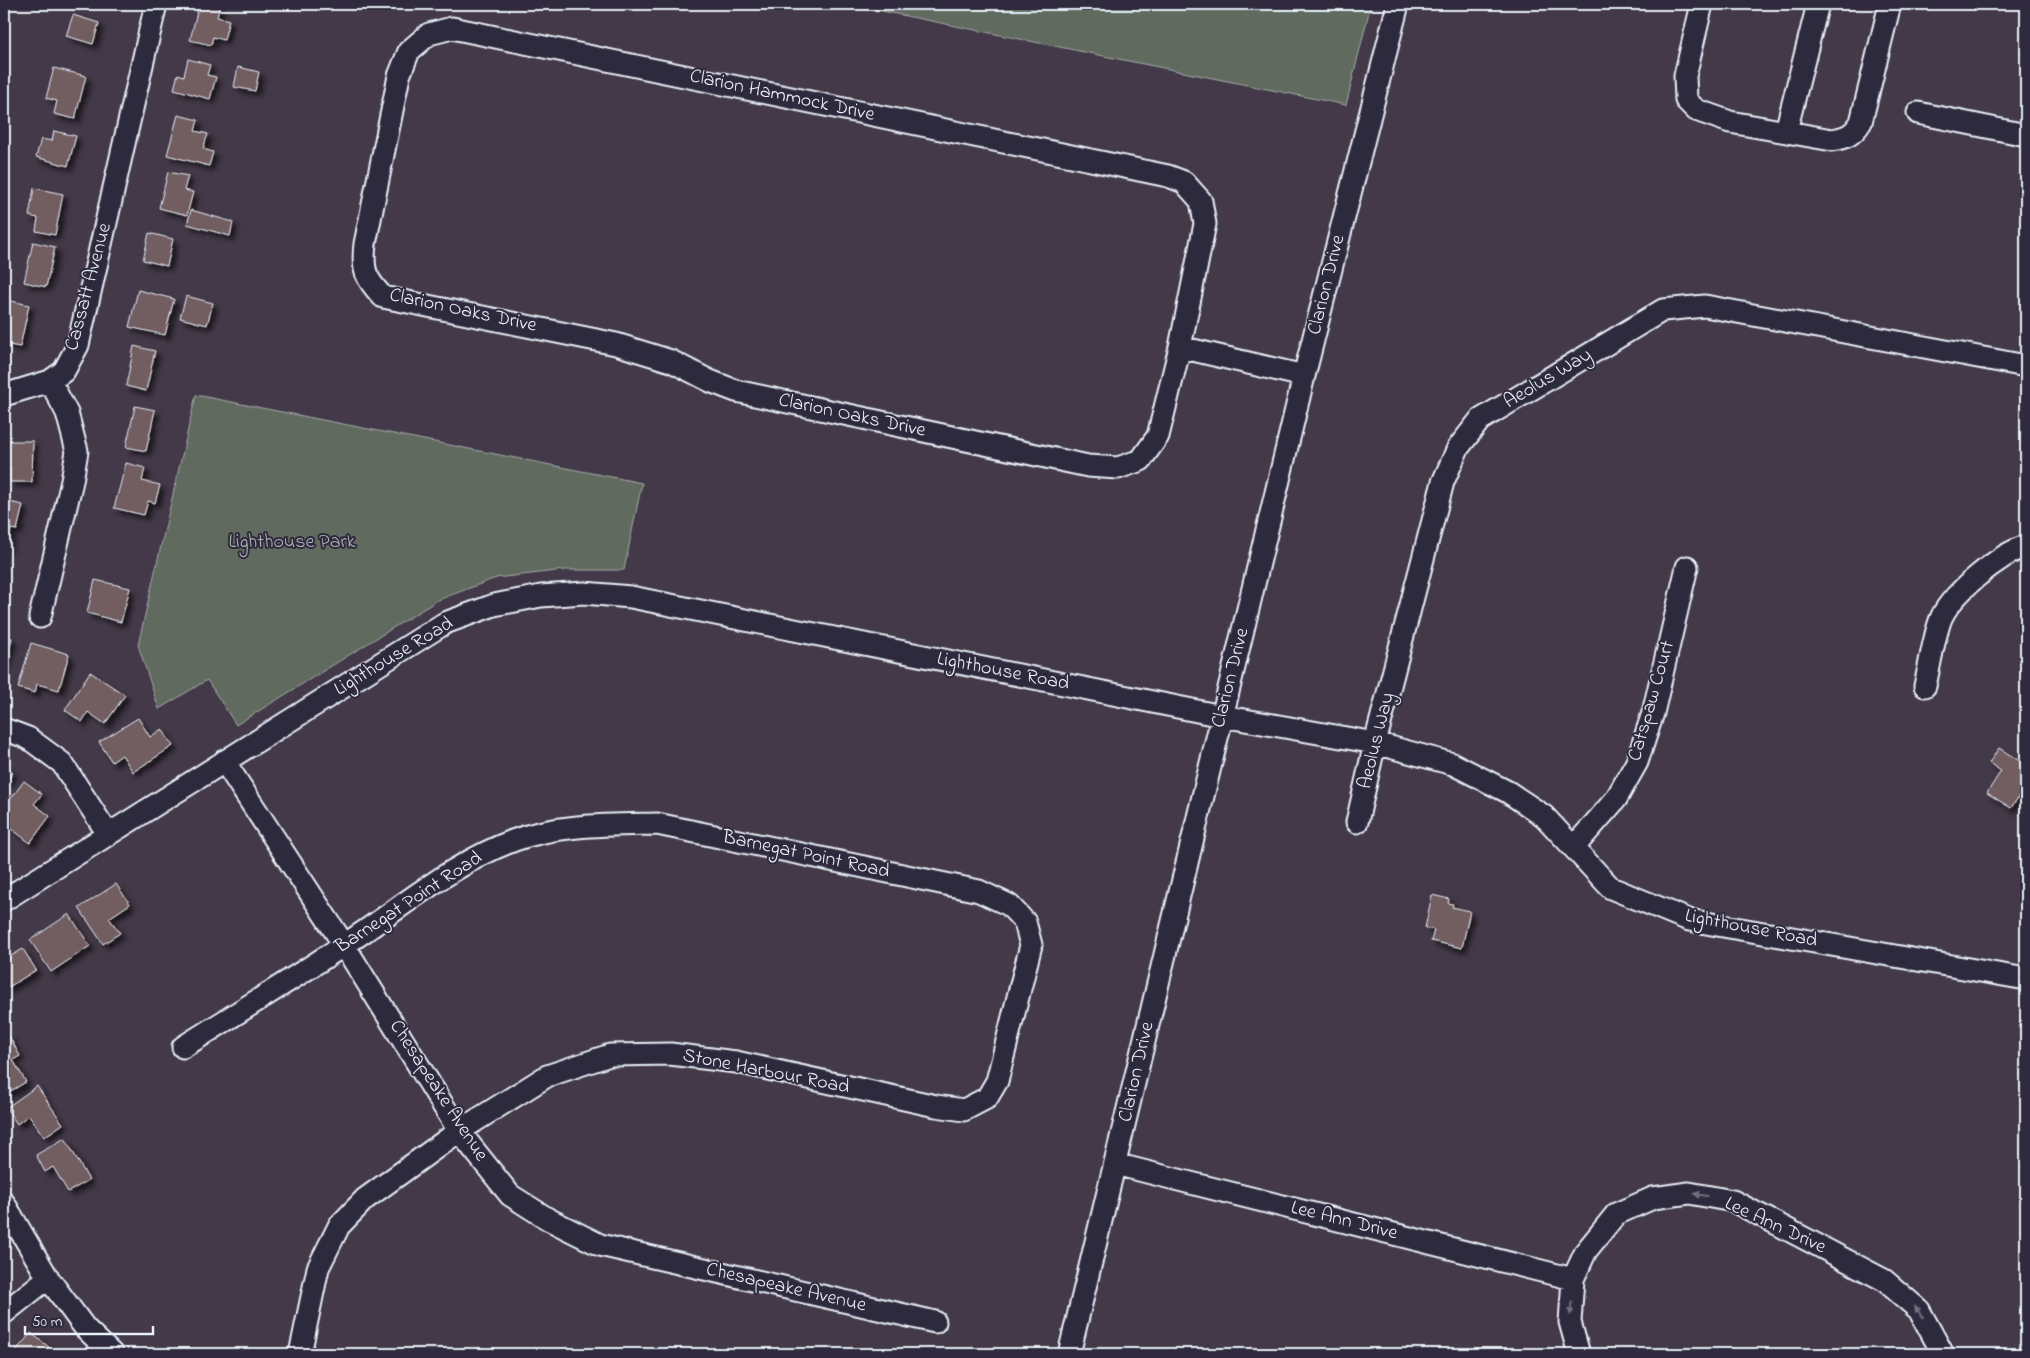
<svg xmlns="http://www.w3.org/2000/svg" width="2030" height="1358" font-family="'Indie Flower',sans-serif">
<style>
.green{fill:#616a5e;stroke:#a4aeab}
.building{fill:#725d60;stroke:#e8f1f8;filter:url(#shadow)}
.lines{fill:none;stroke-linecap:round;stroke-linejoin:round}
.minor-casing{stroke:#e8f1f8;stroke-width:25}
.minor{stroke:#2f2a3d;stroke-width:21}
.oneway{fill:#70707e}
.labels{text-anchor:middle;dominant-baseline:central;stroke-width:4;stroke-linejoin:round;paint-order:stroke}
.street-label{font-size:20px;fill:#e8f1f8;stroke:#2f2a3d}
.park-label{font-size:20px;fill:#abb4b3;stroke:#2f2a3d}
</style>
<defs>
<filter id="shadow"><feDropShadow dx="4.5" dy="4.5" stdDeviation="2.5" flood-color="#0009"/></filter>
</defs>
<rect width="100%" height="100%" fill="#433948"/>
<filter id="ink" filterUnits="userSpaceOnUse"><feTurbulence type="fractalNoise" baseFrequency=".02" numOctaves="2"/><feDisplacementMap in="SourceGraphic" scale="10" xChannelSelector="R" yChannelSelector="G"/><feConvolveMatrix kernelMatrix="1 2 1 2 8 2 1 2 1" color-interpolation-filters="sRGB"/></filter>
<g filter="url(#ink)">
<path class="green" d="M847,4h524l-25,101z
M196,395l446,88 -18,87h-59l-69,8 -58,22 -202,125 -29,-45 -48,29 -21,-64z"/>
<path class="building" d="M199,4l21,1 -3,12 12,3 -5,20 -11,-3 -2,8 -21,-5z
M73,15l26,8 -6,21 -27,-8z
M188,59l22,6 -3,10 9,2 -6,22 -36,-10 4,-15 6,2z
M238,67l21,5 -4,19 -21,-4z
M54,68l32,8 -11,43 -21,-5 3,-13 -11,-3z
M178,115l20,5 -3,11 13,3 -5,15 10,3 -4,14 -42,-11z
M54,131l22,5 -8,30 -32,-9 5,-18 11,2z
M168,172l20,4 -4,14 9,2 -6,23 -28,-7z
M34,188l29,6 -8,41 -19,-4 2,-13 -9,-2z
M191,210l42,12 -3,14 -43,-12z
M149,233l24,6 -6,27 -24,-6z
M33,242l22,5 -9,40 -22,-5z
M138,290l36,9 -9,36 -36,-8z
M186,296l27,7 -6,22 -27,-7z
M7,300l22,5 -9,42 -16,-3v-28z
M134,346l21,5 -9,40 -20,-5z
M135,406l20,4 -9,41 -20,-4z
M6,441h27l-1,41h-22v-14h-5z
M126,463l19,5 -3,13 18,4 -5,18 -7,-2 -4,14 -30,-7z
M4,501l19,4 -6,25 -6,-1 -5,21h-2z
M95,580l35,8 -9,34 -34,-9z
M4,636l8,2 -7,29h-1z
M31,643l38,11 -10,36 -22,-6 -2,9 -17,-5z
M90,672l35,23 -20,29 -17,-12 -6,10 -17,-12z
M138,718l12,19 12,-8 11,17 -40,26 -11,-17 -10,7 -13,-20z
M1999,748l27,17v28l-3,5 -4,-2 -8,12 -24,-15 14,-22 -12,-8z
M4,765l9,8 -9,11z
M24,781l18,13 -8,10 16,12 -20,27 -26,-20v-15z
M116,884l14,20 -21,14 11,15 -17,11 -24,-36z
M1432,895l17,4 -1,4 5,1 -1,3 18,4 -8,37 -31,-7 3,-11 -9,-2z
M69,914l21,32 -39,26 -21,-32z
M23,949l13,21 -32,20v-30z
M9,1036l11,20 -7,4 13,22 -22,13v-56z
M37,1086l26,38 -19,13 -15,-22 -12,9 -11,-16z
M65,1138l24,42 -21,12 -15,-25 -8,5 -9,-17z
M31,1333l18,14 -6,7h-30z"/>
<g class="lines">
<g class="minor-casing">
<path id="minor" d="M1702,4l-17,72 1,24 10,10 34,12 102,18c14,-2 21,-5 29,-18l29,-118
M452,28l716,148 16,6 17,19 4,23 -25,123 -22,89 -17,24 -23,8 -30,-2 -352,-75 -26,-10 -39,-20 -55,-17 -233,-47c-18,-19 -21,-27 -18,-53l34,-168 10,-25 20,-17z
M1918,113l108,22
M1786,131l32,-127
M1180,347l124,29
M4,395l46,-14 14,-10 14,-26 78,-341
M40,617l32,-136 5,-30 -10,-38 -17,-32
M1925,686c5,-22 8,-45 15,-65 8,-25 61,-68 86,-75
M4,729l24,9 34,25 46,71
M224,761l120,184 115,186 51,64 38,24 52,26 335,77
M1357,822l18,-79 68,-261 15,-34 22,-28 183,-110 42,-4 321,60
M1574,847l42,-48 21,-37 16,-49 34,-146
M4,900l441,-277 49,-18 47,-9 43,-3 47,4 591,119 153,27 78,21 55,28 36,24 67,72 78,32 337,59
M183,1047c54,-34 108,-67 161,-102 56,-36 108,-82 171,-105 44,-16 96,-15 142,-16l322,67 30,14 16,17 6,23 -34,136 -10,17 -23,12 -28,-4 -200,-44 -66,-8 -60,1 -63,21 -88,55 -94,68 -26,27 -21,42 -18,86
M1115,1164l458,115
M4,1203l44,75 37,50 27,26
M4,1313l44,-35
M1069,1354l235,-978 94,-372
M1579,1354l-9,-32 3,-43 13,-28 30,-37 37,-16 36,-5 44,8 151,79 35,30 24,44"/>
</g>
<use href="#minor" class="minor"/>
</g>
<defs><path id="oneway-solid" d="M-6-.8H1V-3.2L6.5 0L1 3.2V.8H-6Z" transform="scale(1.25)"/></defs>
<g class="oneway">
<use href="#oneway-solid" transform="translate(1701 1195) rotate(-170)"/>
<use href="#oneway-solid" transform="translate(1571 1308) rotate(94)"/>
<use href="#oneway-solid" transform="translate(1919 1312) rotate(-128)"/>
</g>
</g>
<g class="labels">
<g class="street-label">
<text transform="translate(782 96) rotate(12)">Clarion Hammock Drive</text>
<text transform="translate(1327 285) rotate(-76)">Clarion Drive</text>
<text transform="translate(89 287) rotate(-75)">Cassatt Avenue</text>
<text transform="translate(463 311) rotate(12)">Clarion Oaks Drive</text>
<text transform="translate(1548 379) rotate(-31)">Aeolus Way</text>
<text transform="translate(852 416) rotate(12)">Clarion Oaks Drive</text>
<text transform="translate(394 657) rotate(-31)">Lighthouse Road</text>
<text transform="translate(1003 672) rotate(11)">Lighthouse Road</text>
<text transform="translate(1231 678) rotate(-76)">Clarion Drive</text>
<text transform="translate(1652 701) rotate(-74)">Catspaw Court</text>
<text transform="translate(1377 741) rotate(-76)">Aeolus Way</text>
<text transform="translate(806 855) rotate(12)">Barnegat Point Road</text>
<text transform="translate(409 903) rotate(-33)">Barnegat Point Road</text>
<text transform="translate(1751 929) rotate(11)">Lighthouse Road</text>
<text transform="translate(766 1072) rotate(11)">Stone Harbour Road</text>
<text transform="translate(1137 1072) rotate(-77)">Clarion Drive</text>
<text transform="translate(438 1091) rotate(57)">Chesapeake Avenue</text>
<text transform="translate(1344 1221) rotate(14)">Lee Ann Drive</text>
<text transform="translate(1775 1226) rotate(25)">Lee Ann Drive</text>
<text transform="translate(786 1288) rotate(13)">Chesapeake Avenue</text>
</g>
<g class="park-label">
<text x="292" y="542">Lighthouse Park</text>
</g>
</g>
<rect width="2030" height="1358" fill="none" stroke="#2f2a3d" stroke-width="20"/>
<rect x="10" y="10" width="2010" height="1338" fill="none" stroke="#e8f1f8" stroke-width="2" filter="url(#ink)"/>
<path d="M25 1326v8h128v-8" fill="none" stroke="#e8f1f8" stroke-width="2.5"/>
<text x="32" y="1326" font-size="15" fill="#e8f1f8" stroke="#2f2a3d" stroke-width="4" paint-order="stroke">50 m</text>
</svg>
